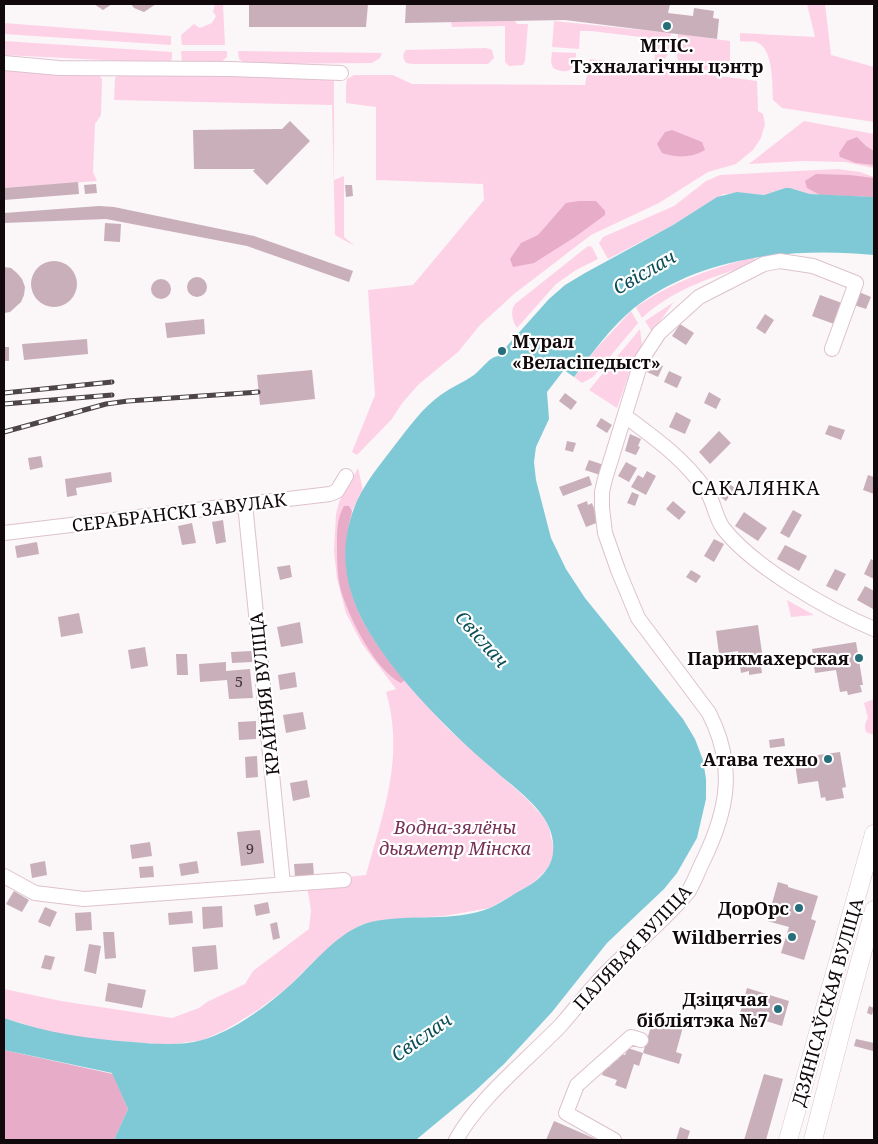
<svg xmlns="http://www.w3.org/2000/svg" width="878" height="1144" font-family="'Noto Serif',serif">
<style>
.green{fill:#fed2e6}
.forest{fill:#e7acc7}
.water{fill:#7fc9d7}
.building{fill:#c9afba}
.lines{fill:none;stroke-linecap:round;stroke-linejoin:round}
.minor-casing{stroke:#ddc2ce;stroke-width:16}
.major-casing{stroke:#ddc2ce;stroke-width:19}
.minor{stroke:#fff;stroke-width:14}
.major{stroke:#fff;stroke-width:18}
.rail-casing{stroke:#4d4549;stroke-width:5}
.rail{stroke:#fff;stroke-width:3;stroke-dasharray:9;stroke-linecap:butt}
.poi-dot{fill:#266e79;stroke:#fff;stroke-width:2}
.labels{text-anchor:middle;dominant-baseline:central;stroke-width:4.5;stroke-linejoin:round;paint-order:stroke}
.number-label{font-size:15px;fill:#403238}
.poi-label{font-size:18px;font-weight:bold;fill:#12090d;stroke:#fff;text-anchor:end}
.street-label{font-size:18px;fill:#12090d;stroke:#fff}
.park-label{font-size:18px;font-style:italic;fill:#773256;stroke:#fff}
.water-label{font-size:19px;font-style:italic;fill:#0b4e58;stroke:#fff}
.neighbourhood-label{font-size:19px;letter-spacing:1px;fill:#12090d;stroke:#fff}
</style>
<rect width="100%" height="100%" fill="#fbf6f8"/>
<path class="green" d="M215,4h8l2,41h-43l-1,-10 13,-11 6,4 12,-5 4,-7 -3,-4z
M807,4h18l6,51 43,12v55l-92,-14 -9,-8c-1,-15 1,-52 -17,-58 -4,-1 -11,0 -16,-1v-8l75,4z
M515,21l2,3h11l-3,37 -2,4 -14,1 -4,-4v-36l-53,1 -1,-5z
M554,21l117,12c-2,16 1,26 -17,31l3,-25 -66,-8h-11l-1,18 -27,-2z
M4,23l167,13v9l-167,-11z
M678,34l52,7v21l24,3 2,2 1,9 -73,-9c-11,-8 -7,-20 -6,-33z
M4,41l168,11v7l-3,3 -4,1 -161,-8z
M486,48l6,2 2,8 -6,6h-75l-7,-1c-3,-5 -4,-8 0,-13z
M181,51h46v6l-8,7 -37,-1z
M238,51l144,2 -2,5 -8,5 -126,1 -7,-5z
M552,52l24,1c0,16 -7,23 -23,15l-2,-6z
M590,59l167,22 1,30 5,3 2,10 -4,14 -8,12 -17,14 -28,8 -49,31 -68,32 -77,59 -34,31 -22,27 -39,32 -16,18 -12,18 -34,35 -5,-3 23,-57 -7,-105 45,-5 71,-85 -1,-16 -107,-4v-73l-30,-4v-18l1,-6 7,-4h39l19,9 173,1z
M4,69l94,5 4,5 -1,36 -6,9 -2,48 4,9 -93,7z
M120,74l214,3v103l10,-4v61l11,9 -20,-11 -3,-130 -218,-5 1,-22z
M804,121l70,13v34l-29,-6 -42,-1 -54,3z
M838,169l22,3 14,5v20l-64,-3 -20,-6h-5l-21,7 -20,-2 -20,1 -13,7 -38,24 -65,34 -9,-16 4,-6 71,-31 32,-25 14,-6z
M588,246l4,1 6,12 -22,11 -20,14 -39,44c-5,-7 -7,-17 -2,-24z
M755,257l1,6c-40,13 -82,25 -114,55l-6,-11c36,-25 76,-39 119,-50z
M674,302l-22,30 -7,-11z
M631,311l7,12 -45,54 -11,6 -8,-6 21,-27z
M640,329l2,16 -7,12 -18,51 -28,-18z
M358,468l5,22 -11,21 35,149 60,68 80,71 17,19 5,10 5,22 -2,10 -5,9 -15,15 -42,24 -46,8 -63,4 -20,5 -17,11 -29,24 -28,28 -29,22 -31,19 -24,11 -29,4h-16l-68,-5 -40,-7 -46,-14v-29l57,12 111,17 27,-10 8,-6 38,-18 8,-13 56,-42 2,-19 -4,-23 39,-10 20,-2c17,-62 39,-118 20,-183l10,-3 -34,-45 -16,-31 -9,-34 -3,-28 2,-37 3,-12z
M787,600l27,15 -23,2z
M874,699v36l-8,-3c-2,-6 -1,-9 2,-14l-4,-15z"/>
<path class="forest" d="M672,130l30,12 3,8c-14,8 -28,8 -43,3l-5,-9 8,-12z
M857,137l9,9 8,5v14l-18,-2 -16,-6 -1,-4 8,-12z
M816,174l34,1 24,3v19l-54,-2 -13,-7 -2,-7z
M579,201h17l9,10v4l-30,22 -41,26 -21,4 -3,-8 11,-16 17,-8 28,-32z
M344,506h5l3,5c-19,70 8,117 53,169l-4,3c-26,-13 -50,-62 -59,-89 -5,-16 -5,-33 -5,-50 0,-13 0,-26 7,-38z
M4,1050l109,24 15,35 -14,31h-110z"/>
<path class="water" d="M785,188h5l20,6 64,3v58c-80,-8 -174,1 -240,53 -23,19 -42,45 -60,69l-10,-7 -17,22 2,27 -13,28 -2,15 2,18 15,58 15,31 19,29 98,121 12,20 8,21 3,19v20l-9,39 -20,35 -13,16 -57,54 -55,69 -48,52 -29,27 -58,48 -3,1h-300l14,-31 -16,-36 -108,-23v-32c44,15 83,21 129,24 23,2 47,4 69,-2 29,-8 64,-33 86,-53 24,-21 50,-57 83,-65 37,-9 82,1 119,-14 11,-5 22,-13 33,-19 14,-7 29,-20 30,-37 4,-37 -36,-61 -60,-83 -31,-26 -59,-54 -85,-84 -42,-50 -78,-103 -56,-171 8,-26 27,-48 43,-69 14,-18 28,-38 47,-51 10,-7 22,-12 32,-19 9,-7 14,-17 24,-19l51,-57 16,-14 20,-12 88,-48 44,-28 20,-5 27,3z"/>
<path class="building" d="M94,4h18l-9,6z
M131,4h25l-12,8 -10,-4z
M249,4h119l-2,23h-117z
M406,4h264l-2,9 25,3 1,-8 20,3 -1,7 6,1 -2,20 -152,-19 -160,3z
M290,121l20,20 -43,44 -14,-14 2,-2h-61l-1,-39 89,-1z
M78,182l1,12 -75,6v-12z
M96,184l1,9 -12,1 -1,-9z
M345,185h7l1,11 -7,1z
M99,206l15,1 140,29 99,35 -4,11 -102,-36 -141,-27 -102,4v-10z
M105,223l16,1 -1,18 -16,-1z
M31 284a23 23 0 1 1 46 0a23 23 0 1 1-46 0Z
M4,267l7,1 6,5 5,6 3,8 -1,8 -3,7 -11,10 -6,1z
M187 287a10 10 0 1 1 20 0a10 10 0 1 1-20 0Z
M151 289a10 10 0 1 1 20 0a10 10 0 1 1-20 0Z
M859,292l12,5 -5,12 -12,-4z
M820,295l22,8 -8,21 -22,-8z
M765,314l9,6 -9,14 -9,-6z
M204,319l1,15 -38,4 -2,-15z
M680,324l14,9 -8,12 -14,-9z
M87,339l1,15 -64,6 -2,-16z
M4,347h5v14h-5z
M652,361l11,5 -5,11 -11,-5z
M312,370l3,29 -55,6 -3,-30z
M669,371l13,6 -5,11 -13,-6z
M709,392l12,7 -5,10 -12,-6z
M565,393l12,9 -6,8 -12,-9z
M676,412l15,8 -6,14 -16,-7z
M601,418l11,7 -5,8 -11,-7z
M829,425l16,5 -4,10 -16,-6z
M719,431l12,12 -21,21 -11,-12z
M630,434l11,5 -3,7 2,1 -4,8 -11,-4z
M567,441l9,2 -3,9 -8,-2z
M41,456l2,11 -13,3 -2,-12z
M589,460l15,5 -4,10 -15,-5z
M626,462l11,6 -8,14 -11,-6z
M647,471l9,5 -10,19 -15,-8 7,-12 5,3z
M111,472l1,10 -36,6 1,7 -10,2 -2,-18z
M868,475l6,2v17l-11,-4z
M589,476l3,9 -29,11 -4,-9z
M728,483l7,5 -9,13 -7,-5z
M632,492l7,3 -4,11 -8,-3z
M587,501l1,4 4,-2 7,19 -13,5 -9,-22z
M673,501l13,11 -7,8 -13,-11z
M793,510l9,5 -13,23 -9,-5z
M744,512l23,16 -9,13 -23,-15z
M223,520l3,22 -10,2 -4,-22z
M192,523l4,20 -14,2 -4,-19z
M714,539l10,5 -10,18 -10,-6z
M37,542l2,12 -22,4 -2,-12z
M785,545l22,11 -8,15 -22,-12z
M871,559l3,2v18l-10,-5z
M290,565l2,12 -12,3 -3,-13z
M835,569l11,5 -9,17 -11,-5z
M691,570l10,6 -5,7 -10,-6z
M865,586l9,5 -1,18 -16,-9z
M79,613l4,20 -22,4 -3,-20z
M300,622l3,21 -22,4 -4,-20z
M758,625l6,42 -3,-1 1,7 -13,2v-4l-8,2 -3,-22 -19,3 -3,-23z
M856,642l7,43h-3l2,7 -14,3 -1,-4 -7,1 -4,-22 -21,3 -3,-24z
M145,647l3,19 -17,3 -3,-19z
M252,651v11l-20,1 -1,-11z
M176,654h11l1,21h-11z
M226,662v9l24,-2 3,29 -24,1 -2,-19 -27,2 -1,-18z
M295,672l2,15 -17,3 -2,-15z
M303,712l3,17 -20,4 -3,-18z
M256,721v18l-17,1 -1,-18z
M784,738l1,8 -15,2 -1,-8z
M840,752l6,35 -4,1 2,10 -18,3 -1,-4 -4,1 -3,-17 -20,3 -3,-21 9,-2v-4z
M257,756l1,21 -12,1 -1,-21z
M307,780l3,17 -17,4 -3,-18z
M260,830l4,33 -23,3 -4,-34z
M150,842l2,14 -20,3 -2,-14z
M45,861l2,14 -15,3 -2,-14z
M197,861l2,12 -18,3 -2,-12z
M313,863l1,13 -19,1 -1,-13z
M153,866l1,11 -14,1 -1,-11z
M778,882l10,3v2l30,9 -7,23 5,2 -12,39 -23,-7 8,-26 -22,-6z
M14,891l15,9 -7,12 -16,-8z
M268,902l2,11 -14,3 -2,-11z
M222,906l1,21 -20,2 -1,-22z
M45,907l12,5 -7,15 -12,-5z
M192,911l1,12 -24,2 -1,-12z
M91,912l1,18 -16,1 -1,-18z
M277,922l3,16 -7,2 -3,-16z
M103,932h11l2,26 -11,1z
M89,944l12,2 -5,28 -12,-3z
M216,945l2,24 -24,3 -2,-25z
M45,955l10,2 -4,13 -10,-2z
M108,983l38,7 -4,18 -37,-7z
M747,988l42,13 -7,25 -42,-13z
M869,1006l5,2 -2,7 -5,-2z
M655,1013l9,3 -2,5 21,6 -7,25 6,2 -3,10 -36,-11z
M856,1039l18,4 -1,8 -19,-5z
M628,1048l15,5 -4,13 -5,-2 -8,25 -11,-4 2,-5 -15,-5 3,-9 5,1 3,-9 5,2 2,-6 5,1z
M764,1074l19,5 -17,61h-22z
M554,1121l44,19h-52z
M680,1127l10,4 -3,9h-11z"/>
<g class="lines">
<g class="minor-casing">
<path id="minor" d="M4,63l55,5 172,1 110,4
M625,416c31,23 58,42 81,74 8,11 9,27 17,38 30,39 106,82 151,101
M245,504l38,380
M4,533l326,-39 7,-3 9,-15
M4,876l31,17 49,6 260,-19
M456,1140c23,-42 70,-79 104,-114 17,-19 32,-40 50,-57 26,-26 55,-49 78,-77 6,-9 10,-21 15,-31 25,-51 33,-95 6,-148l-71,-95 -20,-48 -13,-37 -3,-25v-16l3,-13 37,-120 17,-26 40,-36 65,-33 16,-3 33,5 43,17 -24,66
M614,1140l-48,-27 11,-28 54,-48 10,3"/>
</g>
<g class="major-casing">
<path id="major" d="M788,1140l86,-306
M813,1140l32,-124 29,-106"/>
</g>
<use href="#minor" class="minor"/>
<use href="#major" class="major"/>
<g class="rail-casing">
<path id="rail" d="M4,393l108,-11
M4,404l108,-9
M4,432l102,-28 22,-3 130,-9"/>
</g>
<use href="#rail" class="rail"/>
</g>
<g class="poi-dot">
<circle cx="667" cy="26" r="5"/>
<circle cx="502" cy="351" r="5"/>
<circle cx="859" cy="658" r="5"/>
<circle cx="828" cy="759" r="5"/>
<circle cx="799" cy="908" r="5"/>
<circle cx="792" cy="937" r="5"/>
<circle cx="778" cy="1009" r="5"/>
</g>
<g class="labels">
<g class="number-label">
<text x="239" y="681">5</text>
<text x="250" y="848">9</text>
</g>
<g class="poi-label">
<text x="667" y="45" text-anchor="middle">МТІС.<tspan x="667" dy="21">Тэхналагічны цэнтр</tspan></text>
<text x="512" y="341" text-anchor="start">Мурал<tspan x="512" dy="21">«Веласіпедыст»</tspan></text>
<text x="849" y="658">Парикмахерская</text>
<text x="818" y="759">Атава техно</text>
<text x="789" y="908">ДорОрс</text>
<text x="782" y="937">Wildberries</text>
<text x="768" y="999">Дзіцячая<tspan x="768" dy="21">бібліятэка №7</tspan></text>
</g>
<g class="street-label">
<text transform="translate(179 512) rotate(-7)">СЕРАБРАНСКІ ЗАВУЛАК</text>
<text transform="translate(264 694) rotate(-96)">КРАЙНЯЯ ВУЛІЦА</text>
<text transform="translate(632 947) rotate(-47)">ПАЛЯВАЯ ВУЛІЦА</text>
<text transform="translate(827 1002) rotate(-74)">ДЗЯНІСАЎСКАЯ ВУЛІЦА</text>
</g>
<g class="park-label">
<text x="455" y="827">Водна-зялёны<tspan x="455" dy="21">дыяметр Мінска</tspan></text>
</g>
<g class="water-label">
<text transform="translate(644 272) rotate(-30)">Свіслач</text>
<text transform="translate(482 639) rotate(48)">Свіслач</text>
<text transform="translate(421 1037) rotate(-35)">Свіслач</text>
</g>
<g class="neighbourhood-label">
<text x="756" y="488">САКАЛЯНКА</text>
</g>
</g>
<rect width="878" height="1144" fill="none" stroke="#12090d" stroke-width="10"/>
</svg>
